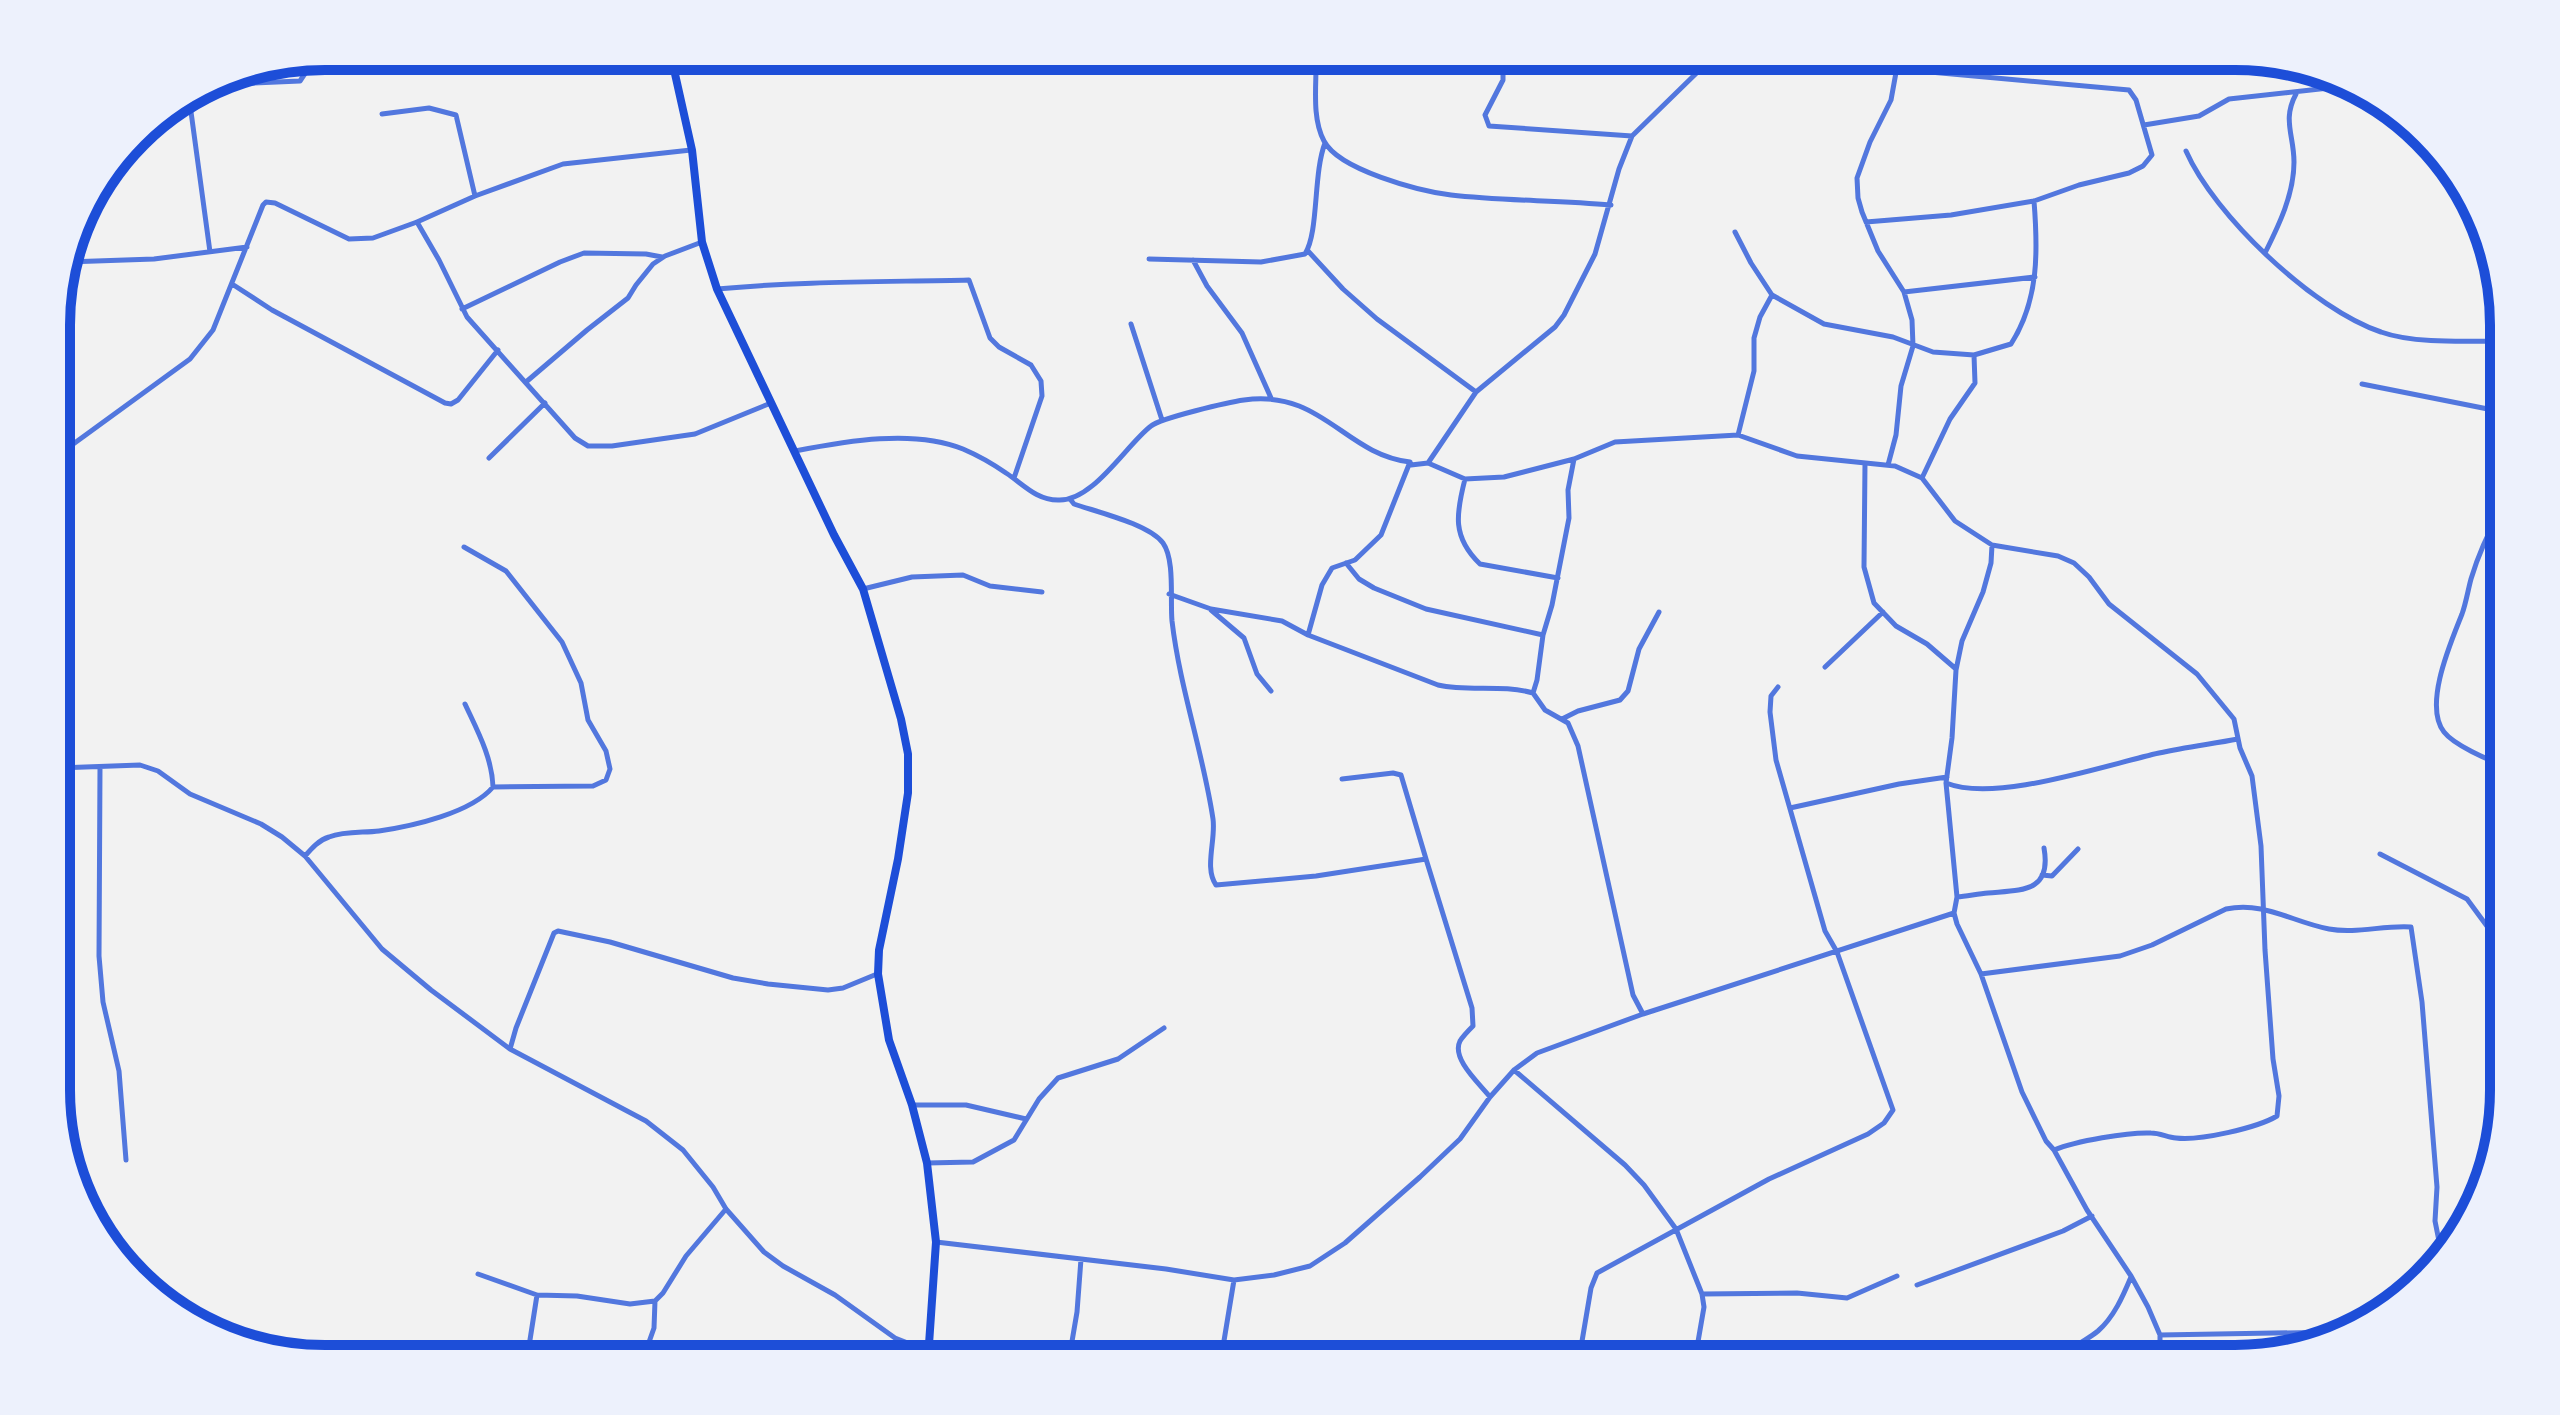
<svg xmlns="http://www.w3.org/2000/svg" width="2560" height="1415" font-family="'Noto Sans',sans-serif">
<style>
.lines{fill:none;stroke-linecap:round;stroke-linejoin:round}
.minor{stroke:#5277de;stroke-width:5}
.secondary{stroke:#1d4ed8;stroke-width:8}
.rim{fill:none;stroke:#1d4ed8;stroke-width:10}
</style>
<rect width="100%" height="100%" fill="#f2f2f2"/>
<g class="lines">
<path class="minor" d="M1316,56c1,26 -5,61 8,85 15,29 95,50 127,54 51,6 107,5 160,10
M1335,56l76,15
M1503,56v24l-18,35 4,11 143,10
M1688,56l11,16
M209,85l91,-4 6,-9 1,-12
M189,97l21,155
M382,114l47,-6 27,7 19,81
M2144,125l55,-9 30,-17 118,-13
M2186,151c28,64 128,159 195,181 33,12 87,9 122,9
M417,222l22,38 28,57 108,121 13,8h24l83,-12 76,-31
M1866,222l85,-7 83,-14 45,-16 50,-12 14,-7 9,-11 -16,-55 -7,-10 -232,-21
M1735,232l16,31 21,32
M1308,251l35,38 34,30 99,73
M2265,253c14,-28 29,-59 29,-91 0,-27 -12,-42 2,-68
M1149,259l112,3 44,-8c14,-22 8,-80 20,-111
M1193,260l14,26 35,47 29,65
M67,262l87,-3 93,-12
M232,284l40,26 173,93 6,1 7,-4 40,-50
M717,289c84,-8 168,-7 252,-9l21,58 9,9 32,18 10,16 1,15 -28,82
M1904,292l131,-15
M462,309l98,-47 24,-9 62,1 16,3
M1131,324l31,96
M526,382l61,-52 41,-32 8,-13 17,-21 12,-8 37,-14
M2362,384l141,28
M1738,435l16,-64v-33l6,-21 12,-22 52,29 69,13 40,15 41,3 37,-11c28,-44 27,-93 23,-143
M58,440l7,10 125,-91 23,-29 50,-125 3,-3 9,1 74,36 24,-1 44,-16 58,-26 88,-32 128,-14
M795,451c51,-10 119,-22 168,-2 14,6 30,15 43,24 17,11 30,27 52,27 35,2 68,-55 93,-74 10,-8 78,-24 93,-26 78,-11 100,54 166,62l1,3 17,-2 37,16 39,-2 70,-18 41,-17 123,-7 59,21 98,10 27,12 33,43 37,24 66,11 16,7 15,14 20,27 88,70 37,45 6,29 12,28 9,70 4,104 8,109 6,37 -2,20c-20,12 -78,25 -101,22 -9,-1 -16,-5 -25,-5 -23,-1 -75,8 -97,17
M489,458l56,-55
M1428,463l48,-71 79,-65 9,-12 31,-61 24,-85 13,-33 82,-80
M1865,463l-1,104 10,36 22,23 31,18 29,25
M1888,465l8,-30 5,-49 12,-40 -1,-26 -8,-28 -26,-41 -16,-39 -4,-14 -1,-20 13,-36 21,-42 8,-44
M1922,478l28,-59 25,-36 -1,-28
M1465,479c-9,35 -13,58 15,85l78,14
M1070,499l4,5c23,8 75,20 89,39 12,17 7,56 9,78 8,68 31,131 41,198 3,21 -9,49 3,66l100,-9 110,-17 -25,-84 -8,-2 -51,6
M2503,506c-13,23 -24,46 -32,73 -3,11 -5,24 -9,35 -11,28 -39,91 -18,118 10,13 44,28 59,33
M1992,545l-1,18 -8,29 -21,49 -6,29 -4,68 -6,45 11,114 -3,16 3,11 24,50 41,118 24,49 8,9 33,60 44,66 17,31 12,28v23
M464,547l42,24 56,71 19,41 7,37 18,31 4,18 -4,11 -13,6 -100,1
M1346,563l13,16 15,9 52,21 117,26
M863,589l49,-12 51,-2 27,11 52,6
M1169,594l42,15 71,12 26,14 130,50c31,7 63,-1 95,8l12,17 23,13 10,23 55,249 10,19
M1211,610l33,28 13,36 14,17
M1308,635l14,-50 10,-17 23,-8 26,-25 29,-73
M1825,667l58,-55
M1533,693l4,-13 6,-45 9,-30 17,-87 -1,-28 6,-31
M1562,719l16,-8 42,-11 8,-9 11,-42 20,-37
M100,767l-1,189 4,46 16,69 7,89
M58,768l82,-3 18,6 32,23 71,30 21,13 23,19 77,93 49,41 79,59 136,72 37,29 30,37 13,22 38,43 19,14 52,29 60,43 33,13
M1946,783c50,20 159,-18 213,-30 26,-6 53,-9 79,-14
M1790,808l109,-24 48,-7
M2380,854l87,45 28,38 8,5
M305,856c7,-8 14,-16 24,-19 16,-6 34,-4 50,-6 34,-5 92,-18 114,-44 -1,-30 -16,-57 -28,-83
M1426,859l46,149 1,18c-4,4 -10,10 -13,15 -9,18 20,43 30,56
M2042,875l10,1 26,-27
M1957,897c10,-1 21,-3 31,-4 33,-3 64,0 56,-45
M2501,940l2,35
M1981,974l139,-18 32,-11 74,-36c38,-8 66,13 103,20 27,5 55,-4 82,-2l11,75 15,185 -2,34 6,30
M510,1049l6,-21 38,-95 4,-2 52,11 123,36 35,6 60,6 15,-2 34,-14
M1514,1070l111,95 19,20 32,44 26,65 2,13 -9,52
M913,1105h53l60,14
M927,1163l46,-1 41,-22 25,-41 19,-21 60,-19 46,-31
M936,1242l230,27 68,11 40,-5 36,-9 35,-23 75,-66 40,-38 30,-42 24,-27 23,-17 106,-39 311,-101
M478,1274l59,21 40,1 53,8 25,-3 8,-8 23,-37 40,-47
M1917,1285l146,-54 29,-15
M1702,1294l95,-1 50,5 50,-22
M2160,1335l180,-3
M527,1359l10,-64
M643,1359l11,-31 1,-27
M1069,1359l8,-47 4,-53
M1221,1359l13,-79
M1579,1359l12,-71 6,-15 172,-94 99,-45 16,-11 9,-13 -56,-158 -12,-21 -49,-171 -6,-48 1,-16 7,-9
M2063,1359c9,-14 23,-18 35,-28 16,-14 25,-35 33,-54"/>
<path class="secondary" d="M671,56l21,94 10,92 15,47 117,246 29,54 38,130 7,35v39l-10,66 -19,91 -1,24 11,66 23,65 15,58 9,79 -8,117"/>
</g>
<path d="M0 0H2560V1415H0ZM325 70H2235A255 255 0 0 1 2490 325V1090A255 255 0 0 1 2235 1345H325A255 255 0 0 1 70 1090V325A255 255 0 0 1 325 70Z" fill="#edf1fc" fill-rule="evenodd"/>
<path class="rim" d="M325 70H2235A255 255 0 0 1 2490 325V1090A255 255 0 0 1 2235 1345H325A255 255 0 0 1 70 1090V325A255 255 0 0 1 325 70Z"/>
</svg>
